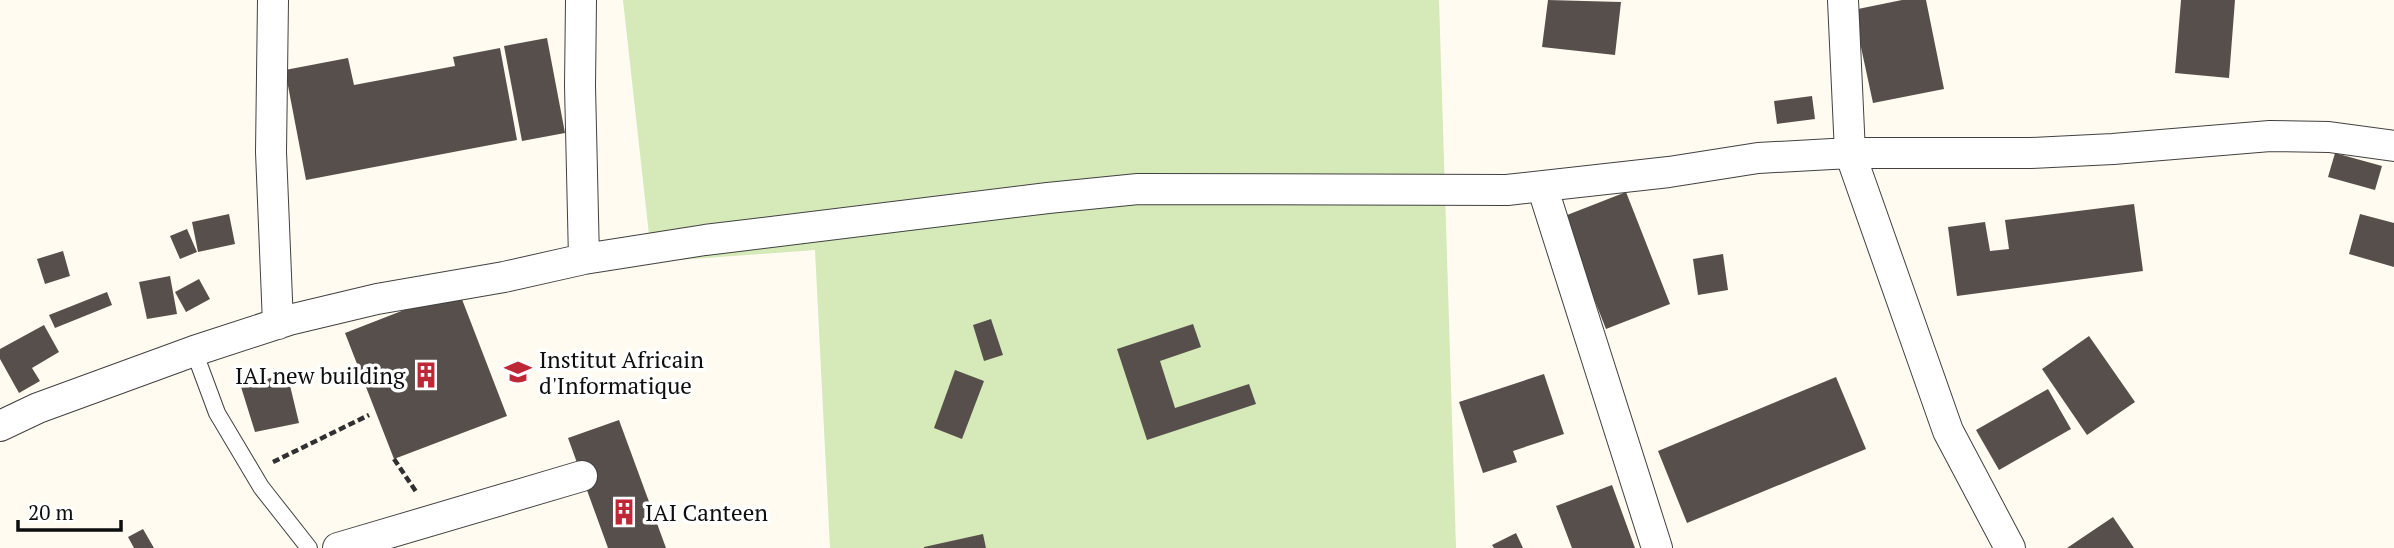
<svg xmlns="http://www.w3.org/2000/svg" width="2394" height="548" font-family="'PT Serif',serif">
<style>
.green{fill:#d5e9b9}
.building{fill:#574f4b}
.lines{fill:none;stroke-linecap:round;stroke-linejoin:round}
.lane-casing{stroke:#414141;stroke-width:18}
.street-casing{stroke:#414141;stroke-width:32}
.path{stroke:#303030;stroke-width:4.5;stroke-dasharray:7 3.5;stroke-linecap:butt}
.lane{stroke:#fff;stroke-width:16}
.street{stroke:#fff;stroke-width:30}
.labels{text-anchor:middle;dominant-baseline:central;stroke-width:7;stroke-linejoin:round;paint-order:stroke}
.poi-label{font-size:23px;fill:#0e0e0e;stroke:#fff;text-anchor:start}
</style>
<rect width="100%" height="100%" fill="#fffbf0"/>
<path class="green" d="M623,0h816l17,548h-626l-15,-298 -163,12z"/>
<path class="building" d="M1548,0l73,2 -6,53 -73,-8z
M1902,0h24l18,89 -71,14 -20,-93z
M2181,0h54l-6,78 -54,-5z
M547,38l18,95 -43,8 -18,-95z
M500,48l17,92 -211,40 -21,-110 63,-12 6,27 101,-19 -2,-9z
M1812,96l3,23 -38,5 -3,-23z
M2335,153l47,13 -7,24 -47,-13z
M1626,192l44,112 -64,25 -44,-112z
M2134,204l9,67 -186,25 -9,-69 37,-5 5,29 19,-2 -4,-29z
M229,214l6,30 -37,8 -6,-30z
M2360,214l34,9v44l-45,-13z
M187,229l10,23 -17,7 -10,-23z
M63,251l7,25 -25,8 -8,-25z
M1723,254l5,36 -30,5 -5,-36z
M170,276l7,38 -30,5 -8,-37z
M199,279l11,20 -24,13 -11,-20z
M458,289l49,127 -113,43 -49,-126z
M107,292l5,13 -57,23 -6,-13z
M991,319l12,36 -19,6 -11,-36z
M1193,324l8,23 -41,14 15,47 74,-24 7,20 -109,36 -30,-91z
M44,325l15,27 -27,16 8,13 -21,12 -19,-34v-10z
M2089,336l46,66 -48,33 -45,-66z
M955,370l29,11 -22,58 -28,-11z
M287,373l12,50 -44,9 -14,-45z
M1544,374l20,60 -51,17 4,11 -34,11 -24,-71z
M1836,377l30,72 -179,74 -29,-72z
M2048,389l23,40 -72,41 -23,-40z
M619,420l47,128h-58l-40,-110z
M1612,485l23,63h-63l-16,-42z
M2113,517l21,31h-67z
M143,529l11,19h-20l-6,-11z
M1516,533l7,15h-29l-2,-3z
M983,534l3,14h-62v-1z"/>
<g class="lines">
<g class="lane-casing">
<path id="lane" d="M194,351l23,62 44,74 48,61"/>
</g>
<g class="street-casing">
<path id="street" d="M273,0l-2,152 7,172
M581,0l-1,86 4,173
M1843,0l7,153 98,278 62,117
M1542,186l115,362
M0,426l38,-18 156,-57 95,-31 88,-21 127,-22 80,-18 121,-19 343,-42 90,-9 369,1 162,-18 89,-14 92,-5h181l82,-4 157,-13 59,1 65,9
M338,548l244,-72"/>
</g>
<path class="path" d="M394,459l23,34
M273,462l96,-47"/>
<use href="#lane" class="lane"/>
<use href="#street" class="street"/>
</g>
<defs>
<g id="university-bare" transform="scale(2.1)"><path d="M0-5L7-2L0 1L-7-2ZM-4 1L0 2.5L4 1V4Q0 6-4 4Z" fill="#bd2736" stroke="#fff" stroke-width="2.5" paint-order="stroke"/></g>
<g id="building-bare" transform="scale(2.1)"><path d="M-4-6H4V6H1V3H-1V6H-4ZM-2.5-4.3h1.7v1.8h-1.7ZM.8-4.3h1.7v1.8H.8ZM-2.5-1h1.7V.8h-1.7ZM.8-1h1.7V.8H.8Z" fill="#bd2736" stroke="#fff" stroke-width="2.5" paint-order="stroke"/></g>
</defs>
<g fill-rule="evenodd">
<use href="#university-bare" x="518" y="372"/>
<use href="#building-bare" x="426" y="375"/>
<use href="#building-bare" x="624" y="512"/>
</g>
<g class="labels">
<g class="poi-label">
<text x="539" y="359">Institut Africain<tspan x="539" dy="26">d'Informatique</tspan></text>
<text x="405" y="375" text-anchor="end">IAI new building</text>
<text x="645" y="512">IAI Canteen</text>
</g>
</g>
<path d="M18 520v10h103v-10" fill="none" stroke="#0e0e0e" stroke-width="3.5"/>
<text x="28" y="520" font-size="21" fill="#0e0e0e" stroke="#ffffff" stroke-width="5" paint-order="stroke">20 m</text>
</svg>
